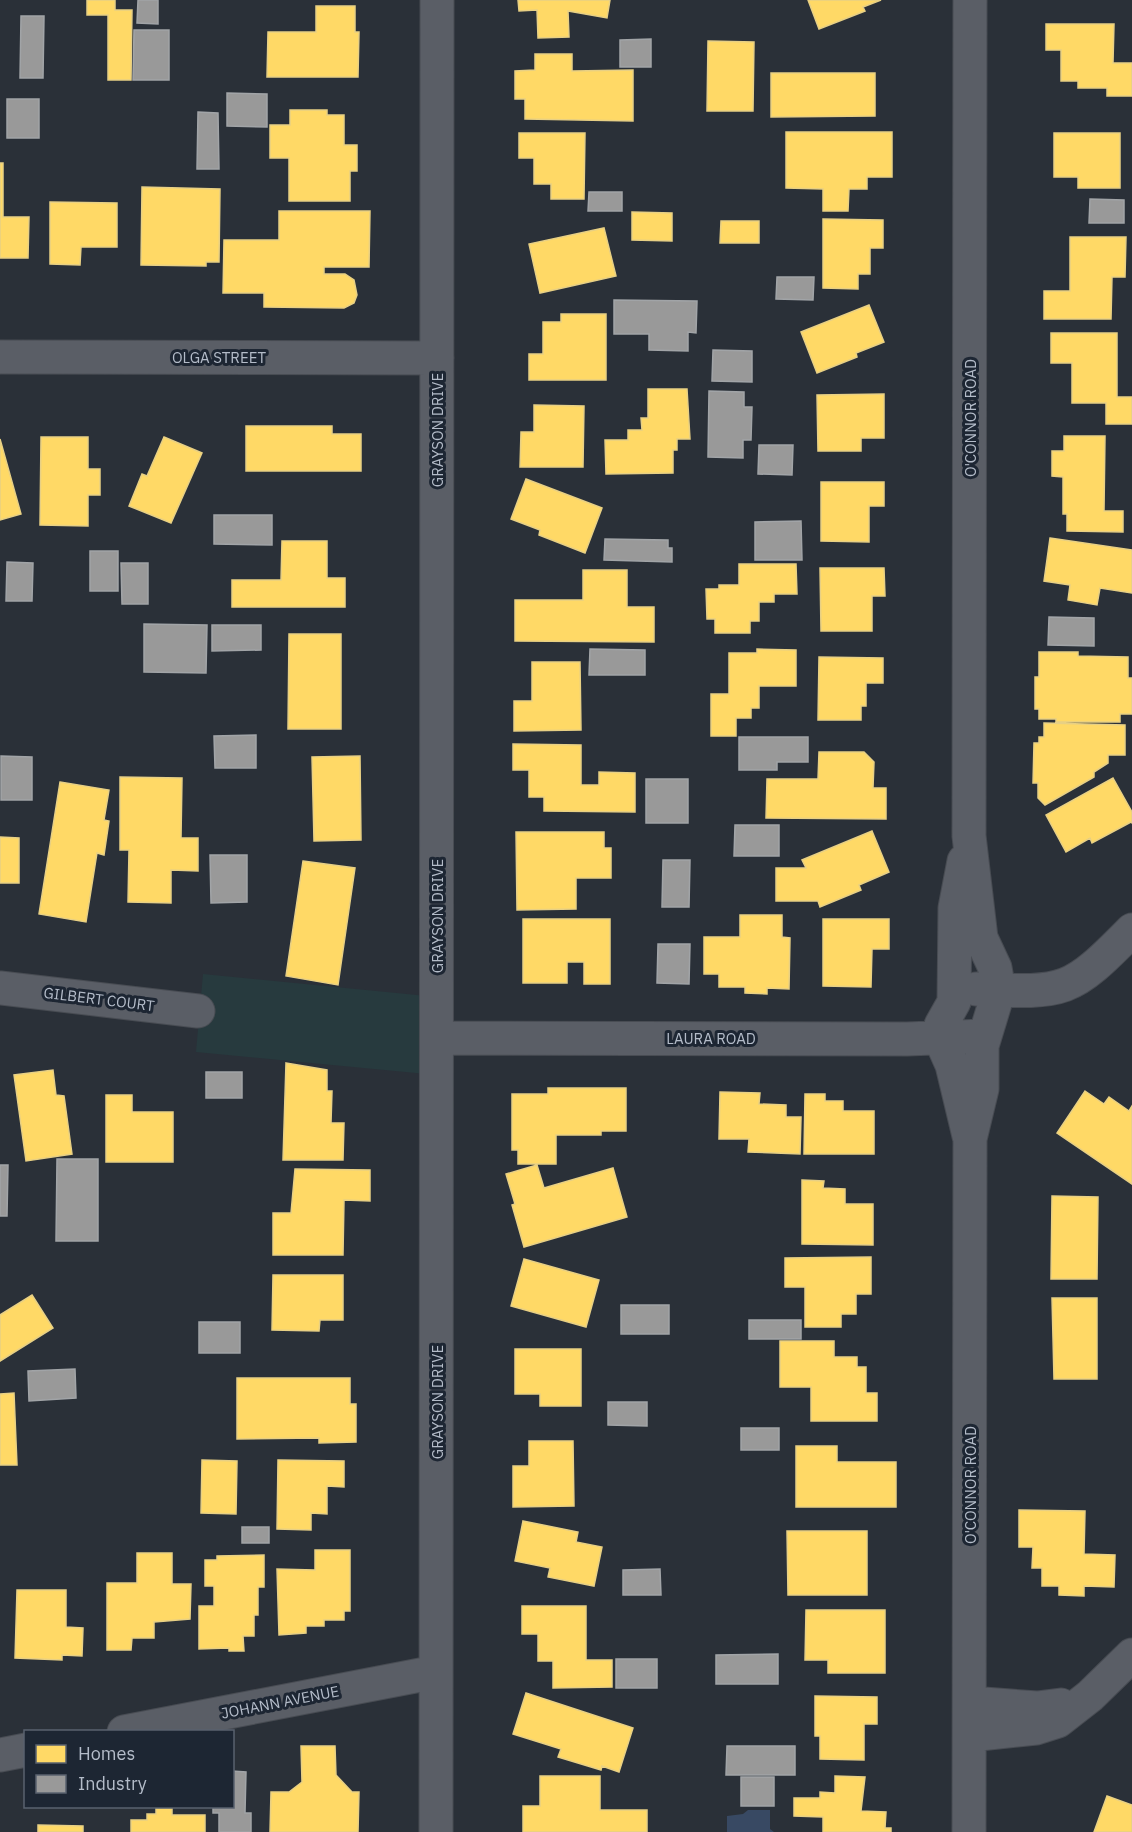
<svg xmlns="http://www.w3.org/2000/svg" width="1132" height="1832" font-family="'IBM Plex Sans',sans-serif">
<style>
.green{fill:#273a3e}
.water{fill:#384963}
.homes{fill:#ffd966;stroke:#e8d084;stroke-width:1.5}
.industry{fill:#999;stroke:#a1a4a7;stroke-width:1.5}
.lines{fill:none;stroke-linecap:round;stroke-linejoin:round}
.street-casing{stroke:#484c53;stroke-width:35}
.street{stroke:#5a5e66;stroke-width:33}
.labels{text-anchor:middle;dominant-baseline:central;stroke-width:6;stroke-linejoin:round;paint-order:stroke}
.street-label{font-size:15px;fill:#b4bcc9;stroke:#1d2633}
</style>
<rect width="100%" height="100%" fill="#2a3038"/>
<path class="green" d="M203,974l234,23v78l-241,-23z"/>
<path class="water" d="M748,1810h22v19l4,3h-47v-16l16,-2z"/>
<path class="homes" d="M87,0h28v10h17l-1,70h-23v-65h-21z
M518,0h92l-3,18 -39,-7 1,26 -31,1 -1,-28 -18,1z
M808,0h73l-18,7 2,4 -46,18z
M316,6h39v26h4l-1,45h-91l1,-45h48z
M1046,24h68l-1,39h19v33h-25v-8h-29v-7h-17v-31h-15z
M708,41l46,1 -1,69h-46z
M535,54h37v17l61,-1v51l-108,-2v-20h-10v-28l20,-1z
M771,73h104v43l-104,1z
M290,110h37v5h17v30h13v26h-7v30h-61v-43h-19v-33h20z
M786,132h106v45h-25v12h-18l-1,22h-25v-22l-37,-1z
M519,133h66l-1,66h-33v-15h-17v-26h-15z
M1054,133h66v55h-42v-11h-24z
M0,163h3v54h26l-1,41h-28z
M142,187l78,2 -1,73h-13v4l-65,-1z
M50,202l67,1v44h-36l-1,18 -30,-1z
M279,211h91l-1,56h-45v7h21l9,6 3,15 -3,8 -10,5 -80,-1v-14h-41l1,-53h55z
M632,212l40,1v28l-40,-1z
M823,219l60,1v28h-13v26h-12v15l-35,-1z
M721,221h38v22h-39z
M604,228l12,48 -76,17 -11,-49z
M1070,237h56l-1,40h-13l-1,42h-67v-28h26z
M869,305l15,37 -28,11 1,4 -40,16 -16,-41z
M561,314h45v66h-77v-26h14v-32h18z
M1051,333h66v64h15v27h-26v-21h-34v-40h-21z
M648,389h39l3,50h-13v11h-4v23l-67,1 -1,-34h23v-10h14l-1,-12h7z
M884,394v44h-23v13h-43l-1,-56z
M534,405l50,1 -1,61h-63l1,-35h13z
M246,426h86v8h29v37h-115z
M1064,436h41l-1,75h19v21l-56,-1v-17h-4v-37l-11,-1v-25h12z
M41,437h47v32h12v26h-12v31l-48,-1z
M164,437l38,16 -31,70 -42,-17 13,-32 5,2z
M0,439l21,75 -21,6z
M526,479l76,29 -17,45 -46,-18 1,-5 -29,-11z
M821,482h63v24h-15v36l-48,-1z
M1050,538l82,12v43l-32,-5 -3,17 -29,-5 2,-15 -26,-4z
M282,541h45v37h18v29h-113v-27h49z
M739,564h57l1,30h-23v8h-15v19h-9v12h-35v-14h-8l-1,-30h13v-4h20z
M820,568h64l1,28h-13v35h-51z
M583,570h44v37h27v35l-139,-1v-41h68z
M289,634h52v95h-53z
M757,649l39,1v36h-37v22h-8v10h-15v18h-25v-42h18v-41h28z
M1039,652h39v4l50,1v21h4v36h-12v8h-64v-3h-17v-10h-4v-32h4z
M819,657l64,1v25h-17v23h-5v14h-43z
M532,662h48l1,68 -67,1v-30h18z
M1044,723l81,2v30h-17v8l-14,9v5l-49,28 -7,-7v-15h-5l1,-40h5v-6h5z
M513,744l68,1v40h18v-13l36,1v39l-91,-1v-14h-15v-27h-16z
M819,752h45l10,10 -1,26h13v31l-120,-1 1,-39h51z
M360,756l1,84 -47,1 -2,-84z
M120,777l62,1 -1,60h17v33l-27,-1v33l-43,-1 1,-52h-9z
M1113,778l19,34v11l-1,-1 -39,21 -2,-5 -24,14 -20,-37z
M60,782l49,8 -5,30 5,1 -5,34 -7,-2 -11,69 -47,-8z
M872,831l17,41 -30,13 2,5 -41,17 -2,-6h-42v-33h30l-4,-8z
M516,832h88v16h7v30h-35v31l-59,1z
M0,837l19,1v45h-19z
M303,861l52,7 -17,117 -52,-9z
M740,915h42v22l8,1 -1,51 -22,-1v6l-22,-1v-6h-26v-13h-15v-37h36z
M523,919h87v65h-26v-22h-17v21h-44z
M823,919h66v30h-17l-1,38 -48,-1z
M286,1063l41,7v21h5l-1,32h13l-1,37h-60z
M53,1070l3,25 8,1 8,58 -46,7 -12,-86z
M548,1088h78v43h-25v4h-45v29h-38v-14h-6v-56h36z
M1085,1091l19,13 5,-7 20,14 3,-5v78l-75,-51z
M720,1092l40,1 -1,11 27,1v12h15l-1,37 -52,-2 1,-13h-30z
M805,1094h20v7h18v10h31v43h-70z
M106,1095h26v17h41v50h-67z
M537,1165l7,23 69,-20 14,49 -103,30 -12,-42 3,-1 -9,-30z
M295,1169l75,1v31l-26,-1 -1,55h-70v-42h18z
M802,1180l22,1 -1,7 22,1v15h28v41l-71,-1z
M1052,1196l46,1 -1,82h-46z
M871,1257v37h-15v20h-15v13h-36v-40h-20v-29z
M524,1259l75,21 -13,47 -75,-21z
M273,1275h70v45h-23l-1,11 -47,-1z
M32,1295l21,33 -53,33v-46z
M1052,1298h45v81h-43z
M780,1341h54v16h23v10h9v26h11v28h-66v-34h-31z
M515,1349h66v57h-41v-12h-25z
M237,1378h113v26h6v38l-37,1v-5l-82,1z
M14,1393l3,72h-17v-71z
M529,1441h44l1,65 -61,1v-41h16z
M796,1446h41v16h59v45h-100z
M202,1460l35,1 -1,53 -35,-1z
M278,1460l66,1v26l-17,-1v28l-16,-1v17l-34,-1z
M1019,1510l66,1 -1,43 31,1 -1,32 -30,-1v10l-25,-1v-9h-17v-18h-10l1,-21h-14z
M523,1521l55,11 -2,10 26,5 -8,39 -46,-9 2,-9 -35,-7z
M787,1531h80v64h-79z
M315,1550h35v61h-6v9h-20v6h-18v7l-27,2 -2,-66 38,1z
M137,1553h35v31h19l-1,35 -36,3v16h-22l-1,12h-24v-67h30z
M264,1555v32h-6v28h-4v21h-11l1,15h-15v-3l-30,1v-43h15v-20h-9v-26h12v-4z
M17,1590h49v37l17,1 -1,28 -20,-1v5l-47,-2z
M522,1606h64v54h26v27l-59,1v-27h-15v-27h-16z
M806,1610h79v63h-57v-13h-23z
M526,1693l107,35 -14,44 -17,-6 -1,4 -43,-13 3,-8 -48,-15z
M815,1696l62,1v27h-13v36l-44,-1v-23h-5z
M301,1746h34l1,29 16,17h7l-1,40h-88l1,-40h18l13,-10z
M540,1776h60v34h47v22h-124v-26h17z
M835,1776l30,1 -4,34 25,1 -1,16h6v4h-68v-15l-29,-1v-18h26v-6l15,1z
M1107,1796l25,9v27h-38z
M156,1808h16v7h33v17h-74v-12h16v-6h9z
M38,1825l45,1v6h-45z"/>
<path class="industry" d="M138,0h20v24l-21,-1z
M21,16h23l-1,62h-23z
M134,30h35v50h-36z
M651,39v28h-31v-27z
M227,93l40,1v33l-40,-1z
M7,99h32v39h-32z
M198,112l20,1 1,56h-22z
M589,192h33v19h-34z
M1090,199l34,1v23h-35z
M777,277h37l-1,23 -37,-1z
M614,300l83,1 -1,32 -8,-1v19l-39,-1v-16h-35z
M713,350l39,1v31l-40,-1z
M709,391l35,1v15h8l-1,33h-8v18l-35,-1z
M759,445h34l-1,30 -34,-1z
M214,515h58v30l-58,-1z
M801,521l1,39h-47v-38z
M605,539l63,1v8h4v14l-68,-2z
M90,551h28v40h-28z
M7,562l26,1 -1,38h-26z
M121,563h27v41h-26z
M1049,617l45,1v28l-46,-1z
M144,624l63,1 -1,48 -62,-1z
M212,625h49v25l-49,1z
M590,649l55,1v25h-56z
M256,735v33h-41l-1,-32z
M739,737h69v25h-31v8h-38z
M1,756l31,1v43h-31z
M646,779h42v44h-42z
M735,825h44v31h-45z
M210,855h37v47l-36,1z
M663,860h27l-1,47h-27z
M658,944h32l-1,40 -32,-1z
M206,1072h36v26h-36z
M57,1159h41v82h-42z
M0,1165h8l-1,51h-7z
M621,1305h48v29h-48z
M749,1320h52v19h-52z
M199,1322h41v31h-41z
M75,1369l1,29 -47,3 -1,-30z
M608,1402h39v24l-39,-1z
M741,1428h38v22h-38z
M242,1527h27v16h-27z
M660,1569l1,26h-38v-25z
M778,1654v30h-62v-29z
M616,1659h41v29h-41z
M727,1746h68v29h-69z
M232,1771l14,1 -1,41h6v19h-32v-19h-6v-7h19z
M741,1777h33v29h-33z"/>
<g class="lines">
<g class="street-casing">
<path id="street" d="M0,357l437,1
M964,861l-9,47 -1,94 -13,23 -1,13 12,27 17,71
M0,988l198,23
M976,989c90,4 93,5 156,-59
M437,1038l470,1 78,-3
M970,1703l67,5 24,-3
M124,1732l312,-60
M970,1735l66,-7 22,-7 32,-25 42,-41
M0,1755l26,-5
M436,1832l1,-1832
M969,1832l1,-693 12,-50v-43l17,-56 -4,-22 -14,-30 -12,-102 1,-836"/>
</g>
<use href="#street" class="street"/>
</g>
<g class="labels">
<g class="street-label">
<text x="219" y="357">OLGA STREET</text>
<text transform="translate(970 418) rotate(-90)">O'CONNOR ROAD</text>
<text transform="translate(437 430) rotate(-90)">GRAYSON DRIVE</text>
<text transform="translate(437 916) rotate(-90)">GRAYSON DRIVE</text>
<text transform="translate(99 999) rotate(7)">GILBERT COURT</text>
<text x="711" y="1038">LAURA ROAD</text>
<text transform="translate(437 1402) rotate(-90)">GRAYSON DRIVE</text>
<text transform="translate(970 1485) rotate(-90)">O'CONNOR ROAD</text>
<text transform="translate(280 1702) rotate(-11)">JOHANN AVENUE</text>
</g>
</g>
<rect x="24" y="1730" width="210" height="78" fill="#1d2633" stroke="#59626f" stroke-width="1.5"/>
<rect x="36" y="1745" width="30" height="18" fill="#ffd966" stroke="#59626f" stroke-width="1.5"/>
<text x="78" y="1760" font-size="18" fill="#b4bcc9">Homes</text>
<rect x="36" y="1775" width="30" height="18" fill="#999999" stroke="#59626f" stroke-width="1.5"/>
<text x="78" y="1790" font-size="18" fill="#b4bcc9">Industry</text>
</svg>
